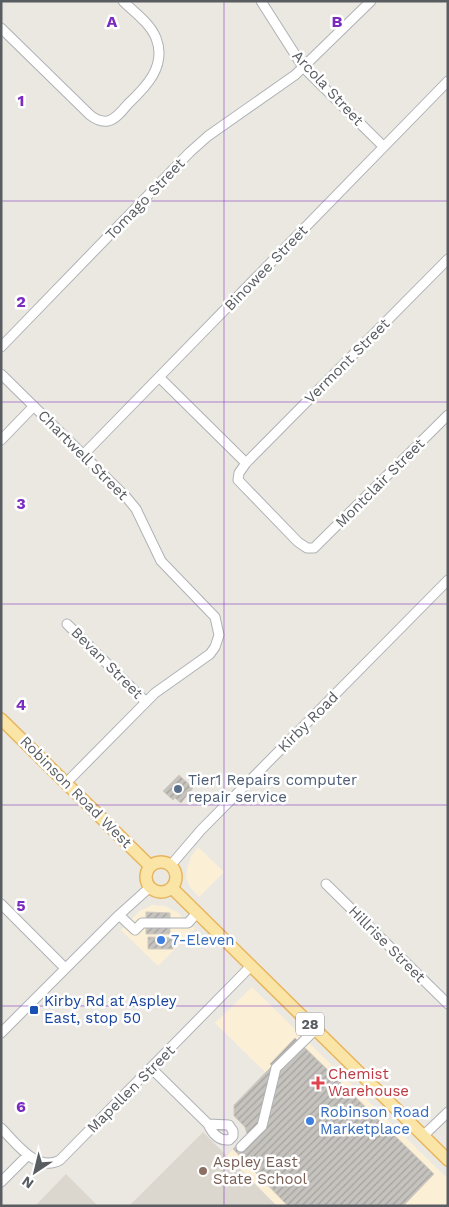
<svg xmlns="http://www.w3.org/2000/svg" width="449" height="1207" font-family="'Work Sans',sans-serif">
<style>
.commercial{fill:#fbefd6}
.education{fill:#dbd7cf}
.building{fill:url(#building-hatch);stroke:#d0c9bf}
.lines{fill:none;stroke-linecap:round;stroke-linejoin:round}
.minor-casing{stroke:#aeb2b6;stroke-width:11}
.major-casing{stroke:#e8b55d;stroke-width:14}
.minor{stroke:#fff;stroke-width:9}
.major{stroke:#fae5a7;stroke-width:11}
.grid{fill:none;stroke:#7b2cbf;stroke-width:1;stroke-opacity:0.55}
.service-dot{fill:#5c6f8a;stroke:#fff;stroke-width:2}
.shop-dot{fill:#3f7fe0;stroke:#fff;stroke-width:2}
.transit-dot{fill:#1a4fb4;stroke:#fff;stroke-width:2}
.health-dot{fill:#e0444e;stroke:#fff;stroke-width:2}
.education-dot{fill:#8d6e63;stroke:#fff;stroke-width:2}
.labels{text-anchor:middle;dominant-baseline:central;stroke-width:5;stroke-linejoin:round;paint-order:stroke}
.shield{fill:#fff;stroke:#8b8e90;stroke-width:1}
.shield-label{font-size:14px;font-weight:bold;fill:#595d61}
.street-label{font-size:15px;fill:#595d61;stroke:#fff}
.service-label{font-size:15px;fill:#4e5e75;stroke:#fff;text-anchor:start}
.shop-label{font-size:15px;fill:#366cbe;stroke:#fff;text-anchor:start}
.transit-label{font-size:15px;fill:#164399;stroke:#fff;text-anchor:start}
.health-label{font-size:15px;fill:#be3a42;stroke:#fff;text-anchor:start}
.education-label{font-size:15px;fill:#785e54;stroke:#fff;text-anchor:start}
.grid-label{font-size:16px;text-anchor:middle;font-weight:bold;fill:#7b2cbf;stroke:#fff;stroke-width:5;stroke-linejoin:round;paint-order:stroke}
</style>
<defs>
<pattern id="building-hatch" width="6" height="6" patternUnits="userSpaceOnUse" patternTransform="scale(1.25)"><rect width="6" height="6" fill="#c6c3be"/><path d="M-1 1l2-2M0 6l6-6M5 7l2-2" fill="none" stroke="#a4a29e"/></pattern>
</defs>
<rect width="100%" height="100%" fill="#ebe8e1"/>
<path class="commercial" d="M198,847l26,25 -25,25 -9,-10 -4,-9 1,-9 4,-12z
M152,905l13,1 12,6 18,17 -37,37 -37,-36 19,-19z
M252,987l196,192v27h-171l-50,-50 20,-22 -2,-7 -11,-11v-11l32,-32 -51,-50z"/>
<path class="education" d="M203,1132l74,74h-148z
M66,1174l32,32h-63z"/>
<path class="building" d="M179,775l14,13 -12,15 -6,-5 -2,2 -10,-9z
M146,912l24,1v21h-24z
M148,937l26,1 -1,11h-25z
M295,1038l139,136 -31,32h-115l-55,-57 14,-15 -2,-7 -11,-11v-11l38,-39 -2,-2z"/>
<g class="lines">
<g class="minor-casing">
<path id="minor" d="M261,1l42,66 80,79
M1,28l89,87c5,4 11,7 18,6 8,-2 15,-11 20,-17 18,-17 39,-38 28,-66 -6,-15 -22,-26 -33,-37
M448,259l-202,204 -7,10 -1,7 60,62 9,6h7l134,-133
M1,347l189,-195 18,-16 87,-61 76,-74
M1,374l126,124 9,11 25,52 54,56 4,18 -4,12 -5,7 -55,39 -89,90
M159,377l87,86
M1,440l33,-34
M83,455l365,-374
M67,624l79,78
M171,865l30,-35 247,-250
M326,884l122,120
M1,904l64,64
M119,915l16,15 7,-7h46l9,-10
M1,1033l118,-118 30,-27
M151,1068l57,56c4,9 10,17 21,16l4,-4v-5l-4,-6 -21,-1
M1,1128c15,15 36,45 59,32l191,-194
M423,1136l25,-24
M241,1147l21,-21 14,-58 39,-38
M1,1182l27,-27"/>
</g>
<g class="major-casing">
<path id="major" d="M1,719l149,147
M146 877a15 15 0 1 1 30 0a15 15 0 1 1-30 0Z
M172,888l276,272"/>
</g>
<use href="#minor" class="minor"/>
<use href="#major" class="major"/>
</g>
<path class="grid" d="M224,1v1205M1,201h447M1,402h447M1,604h447M1,805h447M1,1006h447"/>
<circle class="service-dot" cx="178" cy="789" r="5"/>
<g class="shop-dot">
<circle cx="161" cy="940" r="5"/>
<circle cx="310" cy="1121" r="5"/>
</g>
<rect class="transit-dot" x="29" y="1005" width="10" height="10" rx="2.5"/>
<path class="health-dot" d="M315.5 1075.5h5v5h5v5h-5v5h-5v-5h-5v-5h5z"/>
<circle class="education-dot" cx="203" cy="1171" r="5"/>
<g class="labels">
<rect class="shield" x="296" y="1012.5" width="28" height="23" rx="4"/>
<g class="shield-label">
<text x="310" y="1024">28</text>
</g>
<g class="street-label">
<text transform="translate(328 88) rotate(47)">Arcola Street</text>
<text transform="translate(145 199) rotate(-46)">Tomago Street</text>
<text transform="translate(266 268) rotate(-46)">Binowee Street</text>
<text transform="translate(347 361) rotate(-45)">Vermont Street</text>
<text transform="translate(83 455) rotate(45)">Chartwell Street</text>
<text transform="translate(380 483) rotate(-45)">Montclair Street</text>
<text transform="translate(107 663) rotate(45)">Bevan Street</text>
<text transform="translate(308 722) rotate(-45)">Kirby Road</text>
<text transform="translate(76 792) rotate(45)">Robinson Road West</text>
<text transform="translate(387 944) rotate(45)">Hillrise Street</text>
<text transform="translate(131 1089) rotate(-45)">Mapellen Street</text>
</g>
<g class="service-label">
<text x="188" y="780">Tier1 Repairs computer<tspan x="188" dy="17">repair service</tspan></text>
</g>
<g class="shop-label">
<text x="171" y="940">7-Eleven</text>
<text x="320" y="1112">Robinson Road<tspan x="320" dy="17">Marketplace</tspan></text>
</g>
<g class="transit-label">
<text x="44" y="1001">Kirby Rd at Aspley<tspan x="44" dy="17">East, stop 50</tspan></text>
</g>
<g class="health-label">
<text x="328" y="1074">Chemist<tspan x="328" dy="17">Warehouse</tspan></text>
</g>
<g class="education-label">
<text x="213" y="1162">Aspley East<tspan x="213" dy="17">State School</tspan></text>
</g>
</g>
<g class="grid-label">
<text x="112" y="27">A</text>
<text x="337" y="27">B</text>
<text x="21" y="106">1</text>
<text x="21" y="307">2</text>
<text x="21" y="509">3</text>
<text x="21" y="710">4</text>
<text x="21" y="911">5</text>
<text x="21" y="1112">6</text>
</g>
<rect width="449" height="1207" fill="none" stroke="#595d61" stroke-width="5"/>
<g transform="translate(35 1172) rotate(215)" stroke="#ffffff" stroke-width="4" paint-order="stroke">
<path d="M0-4L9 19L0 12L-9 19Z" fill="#595d61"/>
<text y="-8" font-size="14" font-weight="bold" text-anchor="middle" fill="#595d61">N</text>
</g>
</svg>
